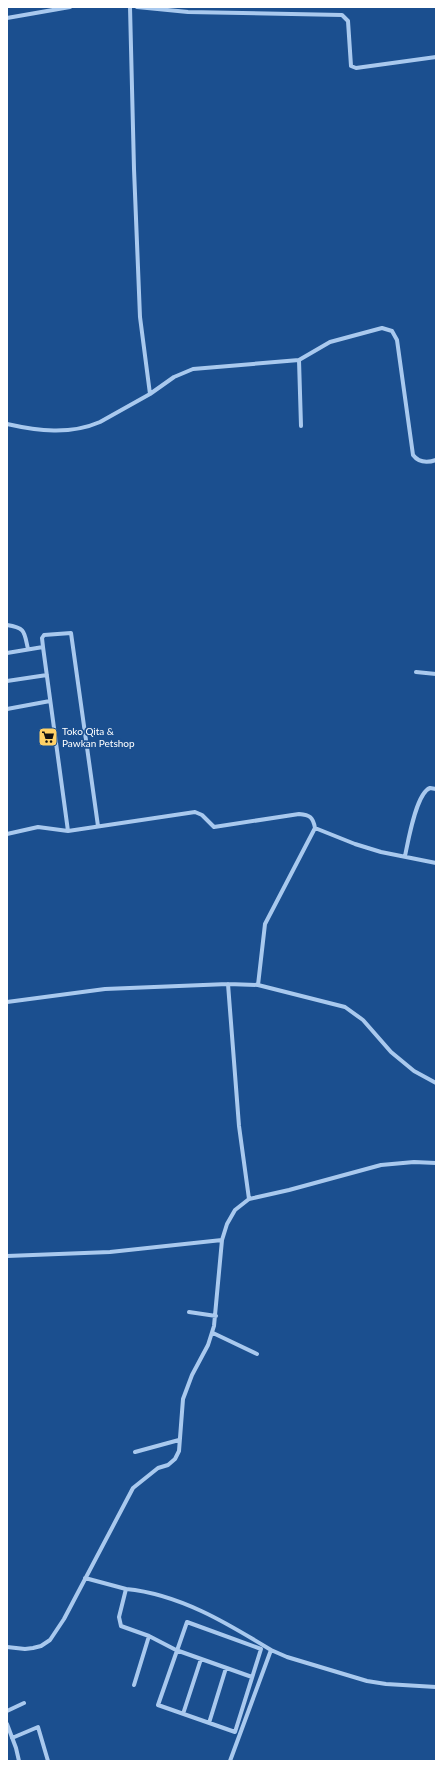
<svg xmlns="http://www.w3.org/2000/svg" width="443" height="1768" font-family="Lato,sans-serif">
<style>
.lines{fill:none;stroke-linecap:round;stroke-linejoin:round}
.street{stroke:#a9c9ee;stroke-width:4}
.labels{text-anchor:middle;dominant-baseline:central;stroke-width:3.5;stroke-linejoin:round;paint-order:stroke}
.poi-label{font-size:10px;fill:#fff;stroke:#1b4f8f;text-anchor:start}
</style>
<rect width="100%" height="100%" fill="#1b4f8f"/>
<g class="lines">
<path class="street" d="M130,7l4,162 6,148 10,77
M137,7l51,5 154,3 6,6 3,45 5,2 80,-11
M7,18l63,-11
M299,360l2,66
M7,424c31,7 63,11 93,-2l50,-28 24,-17 19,-8 106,-9 31,-18 52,-14 10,3 5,9 16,115c6,8 14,8 23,5
M7,625c19,3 17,7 21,24
M43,647l-1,-9 2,-3 27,-2 27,193
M7,653l36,-6 25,184
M416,672l20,2
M7,681l40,-6
M7,709l43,-8
M7,834l31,-7 30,4 127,-19 7,3 12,12 85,-13c11,1 14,3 16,14
M405,856c3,-14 11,-63 25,-68l6,1
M228,984l11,142 10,73
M258,985l7,-61 50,-96 40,16 26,8 55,11
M7,1002l98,-13 123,-5 30,1 87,22 18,13 28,32 23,19 22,12
M7,1256l103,-4 112,-12
M189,1312l27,4
M213,1333l44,21
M135,1452l44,-12
M85,1578l41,11 -7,28 2,9 28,10 27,14 76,27
M126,1589c53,5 101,34 145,61l-41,111
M187,1622l74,27 -26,83 -77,-27z
M7,1647l18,2 8,-1 8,-2 9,-6 14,-21 69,-131 25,-20 10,-3 7,-6 4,-8 4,-52 9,-24 16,-30 6,-19 8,-86 5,-16 8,-14 14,-11 40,-9 92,-25 33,-3 22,1
M271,1650l16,7 80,24 19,3 50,3
M134,1685l15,-49
M7,1711l17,-8
M183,1714l18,-55
M209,1723l17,-55
M7,1724l9,24 3,13
M12,1738l26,-11 10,34"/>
</g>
<defs>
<g id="supermarket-square" transform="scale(1)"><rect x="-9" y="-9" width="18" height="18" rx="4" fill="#ffd166" stroke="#1b4f8f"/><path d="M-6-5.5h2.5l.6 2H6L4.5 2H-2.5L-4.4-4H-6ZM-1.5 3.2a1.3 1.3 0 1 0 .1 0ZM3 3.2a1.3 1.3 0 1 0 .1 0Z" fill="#111"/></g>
</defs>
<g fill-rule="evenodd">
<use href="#supermarket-square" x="48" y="737"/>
</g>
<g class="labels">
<g class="poi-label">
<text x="62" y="731">Toko Qita &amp;<tspan x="62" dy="12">Pawkan Petshop</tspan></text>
</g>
</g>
<rect width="443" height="1768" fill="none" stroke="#ffffff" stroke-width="16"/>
</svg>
